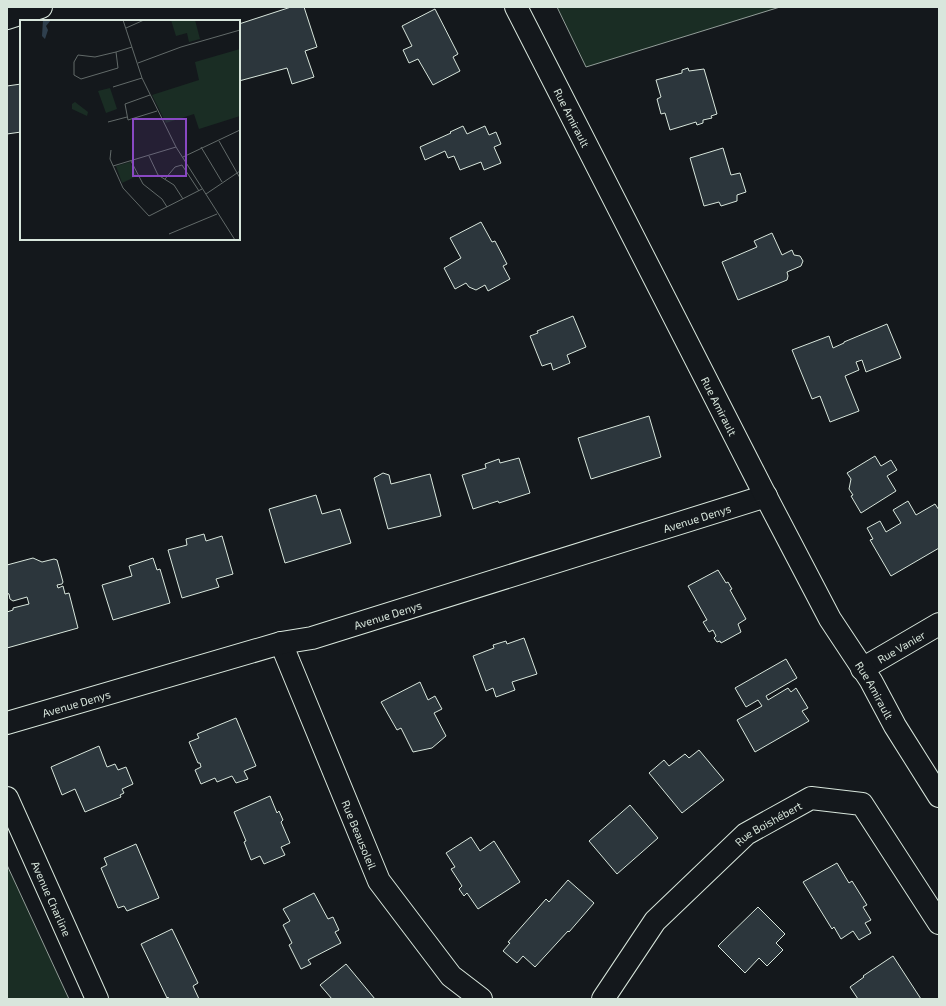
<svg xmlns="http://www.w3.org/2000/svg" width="946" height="1006" font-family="'Exo 2',sans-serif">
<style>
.green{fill:#1a2d24;stroke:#939e99}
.building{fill:#2c363c;stroke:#d8e6dc}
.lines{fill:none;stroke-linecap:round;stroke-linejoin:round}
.minor-casing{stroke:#d8e6dc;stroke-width:24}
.primary-casing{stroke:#d8e6dc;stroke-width:24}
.minor{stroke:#14181c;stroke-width:22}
.primary{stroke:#14181c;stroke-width:22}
.labels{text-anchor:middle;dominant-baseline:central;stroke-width:3;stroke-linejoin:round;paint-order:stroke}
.street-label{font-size:11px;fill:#d8e6dc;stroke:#14181c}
.inset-road{fill:none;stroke:#626a69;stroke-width:1}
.view{fill:#8948c3;fill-opacity:0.15;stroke:#8948c3;stroke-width:2}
.inset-edge{fill:none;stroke:#d8e6dc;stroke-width:2}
</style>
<rect width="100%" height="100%" fill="#14181c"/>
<path class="green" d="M557,7h223l-194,60z
M7,865l62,134h-62z"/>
<path class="building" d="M291,7h13l13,40 -12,4 9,26 -22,7 -5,-16 -48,13v-57z
M435,9l23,45 -5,3 7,14 -27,14 -15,-26 -9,4 -6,-13 9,-4 -10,-20z
M688,68l1,3 15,-2 13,45 -6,2 1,2 -9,2v3l-6,2 -1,-3 -26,8 -5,-17 -4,1 -4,-15 4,-2 -5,-17 26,-7v-3z
M21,84v48l-14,2v-48z
M463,126l4,8 18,-8 4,9 7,-3 5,12 -7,3 7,16 -17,7 -3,-8 -21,8 -6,-14 -6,2 -3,-7 -20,9 -5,-13 31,-14 -1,-1z
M723,148l8,27 9,-2 6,19 -9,3v6l-16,5 -2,-4 -15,4 -14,-48z
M481,222l11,20 3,-1 12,23 -4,2 7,13 -22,12 -3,-6 -9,5 -7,-3 -3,-4 -11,6 -11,-21 17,-10 -11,-20z
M772,233l10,22 10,-5 2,5 6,1 3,5 -2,5 -14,6 1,4 -1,4 -49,20 -16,-38 35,-15 -3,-6z
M573,316l13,31 -19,8 3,8 -17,7 -2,-7 -9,3 -12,-30 8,-3 -1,-2z
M887,324l14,34 -35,14 -4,-12 -6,2 3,8 -14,6 14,35 -29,11 -10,-26 -8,3 -20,-49 37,-14 4,12 11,-5v-1z
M649,416l12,41 -70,22 -13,-41z
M875,456l6,10 10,-6 6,10 -10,6 9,15 -35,22 -10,-17 2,-1 -4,-6 2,-10 -4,-6z
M519,458l11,35 -31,10 -1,-2 -25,8 -11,-34 24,-7 -1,-4 14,-5 1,4z
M383,473l6,2 2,9 39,-10 11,42 -53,13 -14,-51z
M316,495l6,19 18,-5 11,34 -66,20 -16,-54z
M908,501l8,14 19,-11 4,6v38l-48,28 -21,-36 3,-1 -6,-11 13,-7 6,11 15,-9 -8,-13z
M204,534l2,7 16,-5 11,38 -17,5 3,8 -37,11 -14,-48 19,-5 -1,-6z
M33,558l9,4 12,-3 3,1 6,22 -1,2 -5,1 1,3 5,-2 2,8 4,-1 9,35 -71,20v-36l6,-2v-2l16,-4 -2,-7 -14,4 -3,-2 -1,-5 -2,-1v-28z
M153,558l4,12 3,-1 10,34 -57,17 -11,-35 30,-9 -3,-10z
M718,570l8,13 2,-1 4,7 -2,1 16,29 -8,5 3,8 -20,11 -1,-2 -3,1 -3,-4 2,-2 -3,-6 -4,2 -6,-10 4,-2 -19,-34z
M524,638l13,36 -25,8 3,8 -19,7 -3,-9 -7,3 -13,-35 21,-8 -1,-3 13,-4 1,3z
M786,659l11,19 -31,18 2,4 20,-12 3,4 5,-4 12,20 -6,3 7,10 -54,31 -18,-32 25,-14 -4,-6 -12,7 -11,-19z
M420,682l8,18 7,-4 7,13 -8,4 12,23 -14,12 -19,4 -12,-24 -4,2 -16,-28z
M236,718l20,48 -12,5 4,8 -12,4 -4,-7 -15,6 -2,-4 -14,6 -6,-14 6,-3 -1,-4h-2l-9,-21 10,-4 -2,-4z
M99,746l8,21 8,-3 3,6 8,-3 7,17 -11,5 2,4 -4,2 1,2 -36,15 -10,-23 -13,6 -11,-28z
M699,750l25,30 -42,33 -33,-40 15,-13 5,6 16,-12 4,4z
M270,796l7,17 2,-2 4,9 -2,2 9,21 -9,4 4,8 -21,9 -4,-8 -9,4 -7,-18 2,-1 -12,-29z
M630,805l28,33 -41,36 -28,-33z
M471,837l9,14 14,-10 26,41 -42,27 -11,-16 -3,3 -5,-7 3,-3 -11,-17 4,-2 -9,-14z
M136,844l23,54 -32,13 -3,-5 -6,2 -17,-40 6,-3 -3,-7z
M837,863l12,20 3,-2 15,24 -4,2 8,13 -6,3 6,10 -12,7 -6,-9 -12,8 -7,-12 -2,2 -29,-47z
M568,880l26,23 -25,29 -1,-1 -33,36 -12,-11 -6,7 -14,-12 7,-8 -2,-1 38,-43 3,3z
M314,893l14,26 5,-2 6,13 -4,2 6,11 -33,17 3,4 -10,5 -12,-24 3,-2 -9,-18 7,-4 -7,-12z
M758,907l27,27 -9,9 7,7 -16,16 -8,-8 -14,15 -27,-27z
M172,929l26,54 -5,3 6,13h-30l-1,-2 -1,1 -26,-54z
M893,956l28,43h-63l-8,-12 14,-10 -1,-1z
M346,964l29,35h-43l-12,-14z"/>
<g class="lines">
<g class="minor-casing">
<g id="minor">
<path d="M7,18l34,-11"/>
<path id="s1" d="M281,643l98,238 72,95 30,23"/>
<path id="s2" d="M862,669l77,-45"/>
<path id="s3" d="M7,723l274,-80 31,-5 454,-142"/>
<path id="s4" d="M7,798l90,201"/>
<path id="s5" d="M603,999l52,-78 91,-87 65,-36 51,6 77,119"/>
</g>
</g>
<g class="primary-casing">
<g id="primary">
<path id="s6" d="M516,7l246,482 68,130 41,62 24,45 44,70"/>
</g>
</g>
<use href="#minor" class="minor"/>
<use href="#primary" class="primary"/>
</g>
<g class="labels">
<g class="street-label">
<text stroke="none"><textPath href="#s6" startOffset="124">Rue Amirault</textPath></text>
<text stroke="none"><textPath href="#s6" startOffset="448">Rue Amirault</textPath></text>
<text stroke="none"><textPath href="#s3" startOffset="720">Avenue Denys</textPath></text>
<text stroke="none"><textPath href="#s3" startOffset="396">Avenue Denys</textPath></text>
<text stroke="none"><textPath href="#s2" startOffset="45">Rue Vanier</textPath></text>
<text stroke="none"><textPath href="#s6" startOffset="772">Rue Amirault</textPath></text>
<text stroke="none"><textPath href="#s3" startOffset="72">Avenue Denys</textPath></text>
<text stroke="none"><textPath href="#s5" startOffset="244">Rue Boishébert</textPath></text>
<text stroke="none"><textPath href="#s1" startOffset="207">Rue Beausoleil</textPath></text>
<text stroke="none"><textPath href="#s4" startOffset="110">Avenue Charline</textPath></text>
</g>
</g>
<g transform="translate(20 20)">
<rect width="220" height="220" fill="#14181c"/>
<path d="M151,0h24l5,19 -11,3 -2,-9 -11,3zM220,29v67l-41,13 -5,-15 -28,9 -14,-28 47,-15 -4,-18zM90,68l7,21 -11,4 -8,-22zM55,82l13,10 -1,4 -15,-7v-5zM110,142l7,14 -15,7 -6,-17z" fill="#1a2d24"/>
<path d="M23,0h8l-5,6 2,4 -3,9 -3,-3z" fill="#2f3f4d"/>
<path class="inset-road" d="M103,0l19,58 34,69 59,93M106,8l18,-8M96,32l-21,5 -17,-2 -4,7v13l7,4 37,-11 -2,-16 16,-5M118,43l43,-16 59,-17M93,67l29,-9M130,75l-25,9 3,16 29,-9M88,102l19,-5M199,121l21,37M181,127l21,35M91,130l-1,9 13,29 26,28 53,-27M129,136l9,19 16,10 9,14M163,137l57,-27M111,141l12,23 19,15 5,8M93,146l63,-19M145,159l10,-12 7,-2 17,26M186,174l34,-23M149,214l48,-20"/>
<path class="view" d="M113,99h53v57h-53z"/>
<rect width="220" height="220" class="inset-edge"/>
</g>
<rect width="946" height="1006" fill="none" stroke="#d8e6dc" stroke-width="16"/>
</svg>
